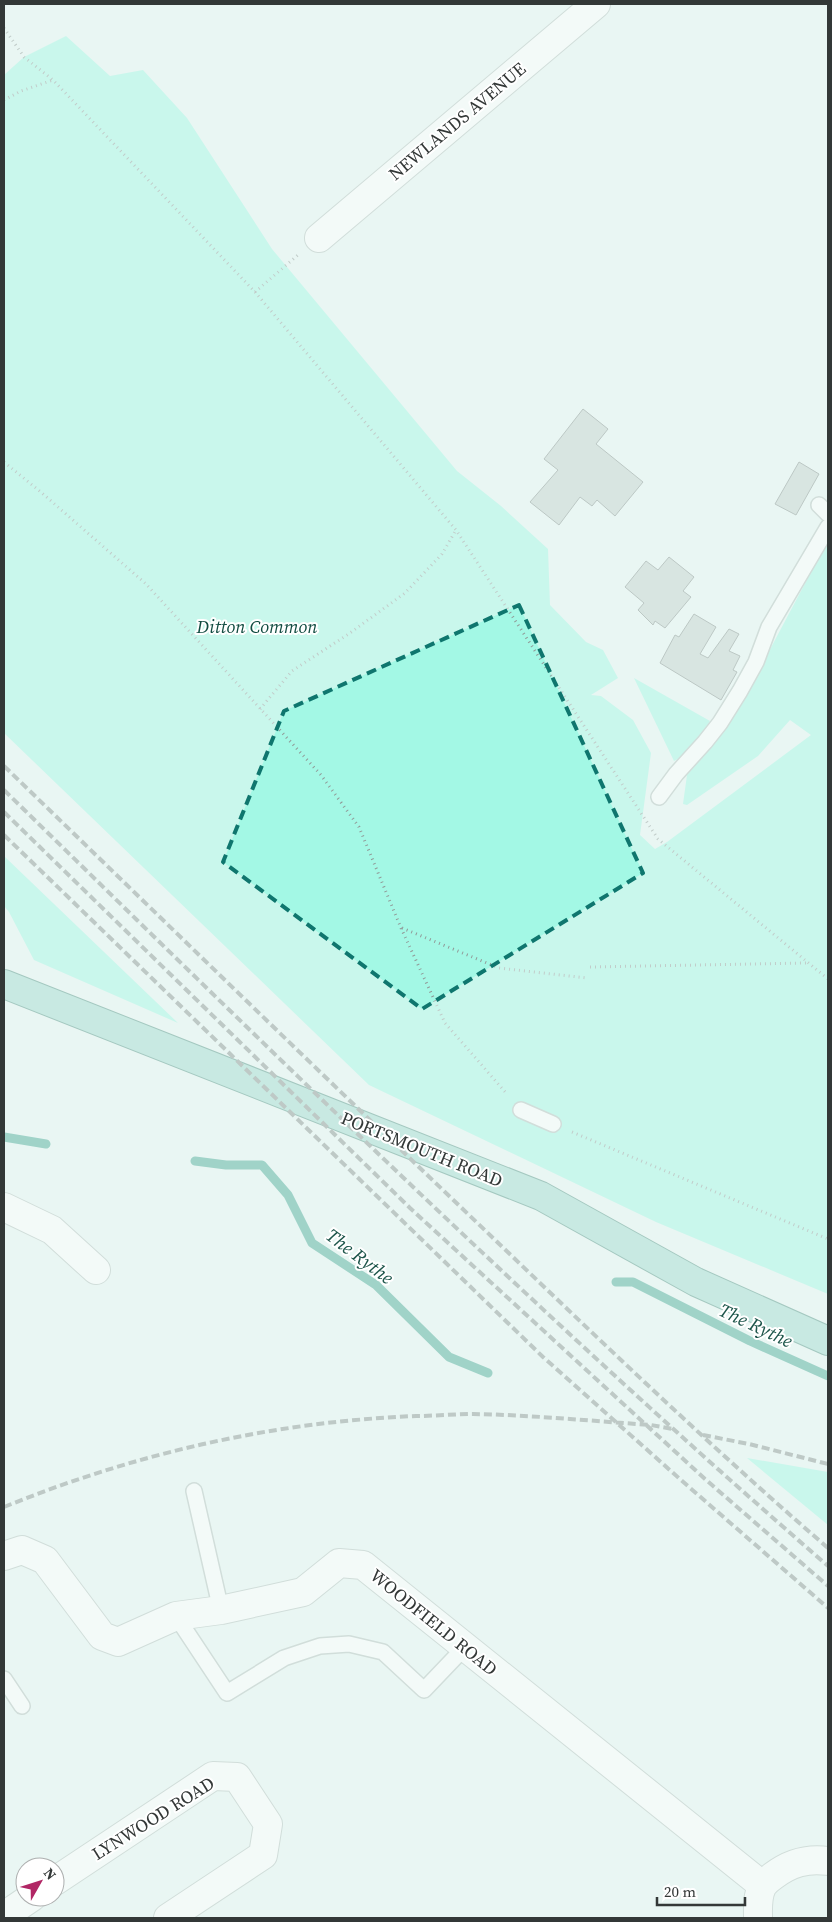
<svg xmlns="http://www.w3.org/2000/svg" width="832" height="1922" font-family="'Source Serif 4',serif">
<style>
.green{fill:#a3f8e5}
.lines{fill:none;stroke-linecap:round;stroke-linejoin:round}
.stream{stroke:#47a896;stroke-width:9}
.building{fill:#c4d0cd;stroke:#85908d}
.lane-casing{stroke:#b4c0bd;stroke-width:18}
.street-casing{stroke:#b4c0bd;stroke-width:30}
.primary-casing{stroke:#519184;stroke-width:30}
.path{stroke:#919a98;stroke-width:3;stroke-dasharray:1 4;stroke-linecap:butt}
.lane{stroke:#fff;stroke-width:15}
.street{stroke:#fff;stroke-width:28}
.primary{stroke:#a0dace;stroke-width:28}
.rail{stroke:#899290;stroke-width:4;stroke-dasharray:8 4;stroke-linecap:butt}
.marked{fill:none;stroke:#0f766e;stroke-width:4;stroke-dasharray:10 6;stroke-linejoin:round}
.labels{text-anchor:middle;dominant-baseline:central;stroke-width:4;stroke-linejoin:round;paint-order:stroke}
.street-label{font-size:18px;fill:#333837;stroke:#fff}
.park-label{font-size:18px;font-style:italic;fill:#114c41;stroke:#fff}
.water-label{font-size:19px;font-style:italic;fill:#1e564b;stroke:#fff}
</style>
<rect width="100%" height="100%" fill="#e9f6f3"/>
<path class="green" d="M66,36l44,40 33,-6 44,48 85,131 185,222 44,35 47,43 2,56 36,37 17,8 15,28 -27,17 10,1 32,24 18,33 -11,82 15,14 12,-7 144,-107 -21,-15 -32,36 -71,49 -4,-1 4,-29 38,-45 24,-41 79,-149v754l-172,-72 -287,-137 -365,-352v-658l20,-18z
M634,678l76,43c-6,13 -23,35 -36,40z
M4,856l174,167 -144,-63 -25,-48 -5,-6z
M747,1458l81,14v53z"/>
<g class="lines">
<path class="stream" d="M4,1137l42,7
M195,1161l31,4h36l26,30 24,48 64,42 73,72 39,16
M616,1282h17l117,59 78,35"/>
</g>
<path class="building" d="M583,409l25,20 -12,15 47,38 -28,34 -18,-16 -5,6 -12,-9 -21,28 -29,-23 28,-32 -14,-11z
M799,462l20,12 -23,41 -21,-11z
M669,557l25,20 -11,14 8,6 -26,31 -10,-7 -2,4 -15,-15 6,-7 -19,-16 21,-26 12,9z
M694,614l22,13 -16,27 8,4 21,-29 10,5 -10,17 11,5 -7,14 4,2 -16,28 -61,-37 15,-28 4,2z"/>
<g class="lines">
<g class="lane-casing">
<path id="lane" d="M819,505l9,9
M659,797l17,-23 29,-32 15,-19 20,-32 16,-29 13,-35 59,-100
M521,1110l32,14
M194,1491l27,119
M176,1616l51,77 57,-35 36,-12 29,-2 34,8 41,38 41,-43
M4,1679l18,27"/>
</g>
<g class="street-casing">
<path id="street" d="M319,238l277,-234
M4,1207l48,23 44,40
M4,1556l18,-6 23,10 57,76 16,6 58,-26 45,-6 82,-18 36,-29 24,2 399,320
M55,1881l158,-105 24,1 31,47 -5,31 -95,63
M4,1916l28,-19
M758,1918c0,-10 -1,-21 4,-31 2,-4 7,-8 11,-11 17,-13 34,-18 55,-15"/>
</g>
<g class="primary-casing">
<path id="primary" d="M4,984l537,212 155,86 132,59"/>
</g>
<path class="path" d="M4,28l20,29 29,23 202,212 201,238 202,309 170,140
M4,100l17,-9 32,-11
M255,292l43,-37
M4,462l38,31 104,91 175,191 38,52 42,101 44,95 62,71
M260,709l32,-38 58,-38 55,-40 37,-39 14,-24
M402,928l97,40 88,10
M590,967l216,-4
M572,1132l256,107"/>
<use href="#lane" class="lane"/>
<use href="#street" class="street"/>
<use href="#primary" class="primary"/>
<path class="rail" d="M4,766c154,149 308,299 464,448 118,113 236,227 360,334
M4,790c270,264 539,529 824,776
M4,812l406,396 295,271 123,107
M4,835l539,522 138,123 147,128
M703,1435l46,9 79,20
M4,1507c133,-54 268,-85 412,-91 19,0 38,-2 57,-2 59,1 119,7 178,11l22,4"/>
</g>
<path d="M0 0H832V1922H0ZM519,605l124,268 -221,136 -199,-147 61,-151z" fill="#e9f6f3" fill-opacity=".55" fill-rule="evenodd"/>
<path class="marked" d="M519,605l124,268 -221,136 -199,-147 61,-151z"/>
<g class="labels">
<g class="street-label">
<text transform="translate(457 121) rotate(-40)">NEWLANDS AVENUE</text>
<text transform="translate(422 1149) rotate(22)">PORTSMOUTH ROAD</text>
<text transform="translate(434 1622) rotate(39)">WOODFIELD ROAD</text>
<text transform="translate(153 1818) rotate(-32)">LYNWOOD ROAD</text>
</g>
<g class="park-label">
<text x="257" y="626">Ditton Common</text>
</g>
<g class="water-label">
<text transform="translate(360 1256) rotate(37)">The Rythe</text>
<text transform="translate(756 1325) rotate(25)">The Rythe</text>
</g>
</g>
<rect width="832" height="1922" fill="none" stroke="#333837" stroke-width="10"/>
<g transform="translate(40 1882) rotate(51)"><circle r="24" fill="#ffffff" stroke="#adafaf"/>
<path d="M0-4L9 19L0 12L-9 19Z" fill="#b12665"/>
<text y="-8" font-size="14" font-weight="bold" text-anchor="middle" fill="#333837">N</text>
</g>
<path d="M657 1897v8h88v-8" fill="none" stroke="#333837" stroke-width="2.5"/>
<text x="664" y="1897" font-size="15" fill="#333837" stroke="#ffffff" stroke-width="4" paint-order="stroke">20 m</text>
</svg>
